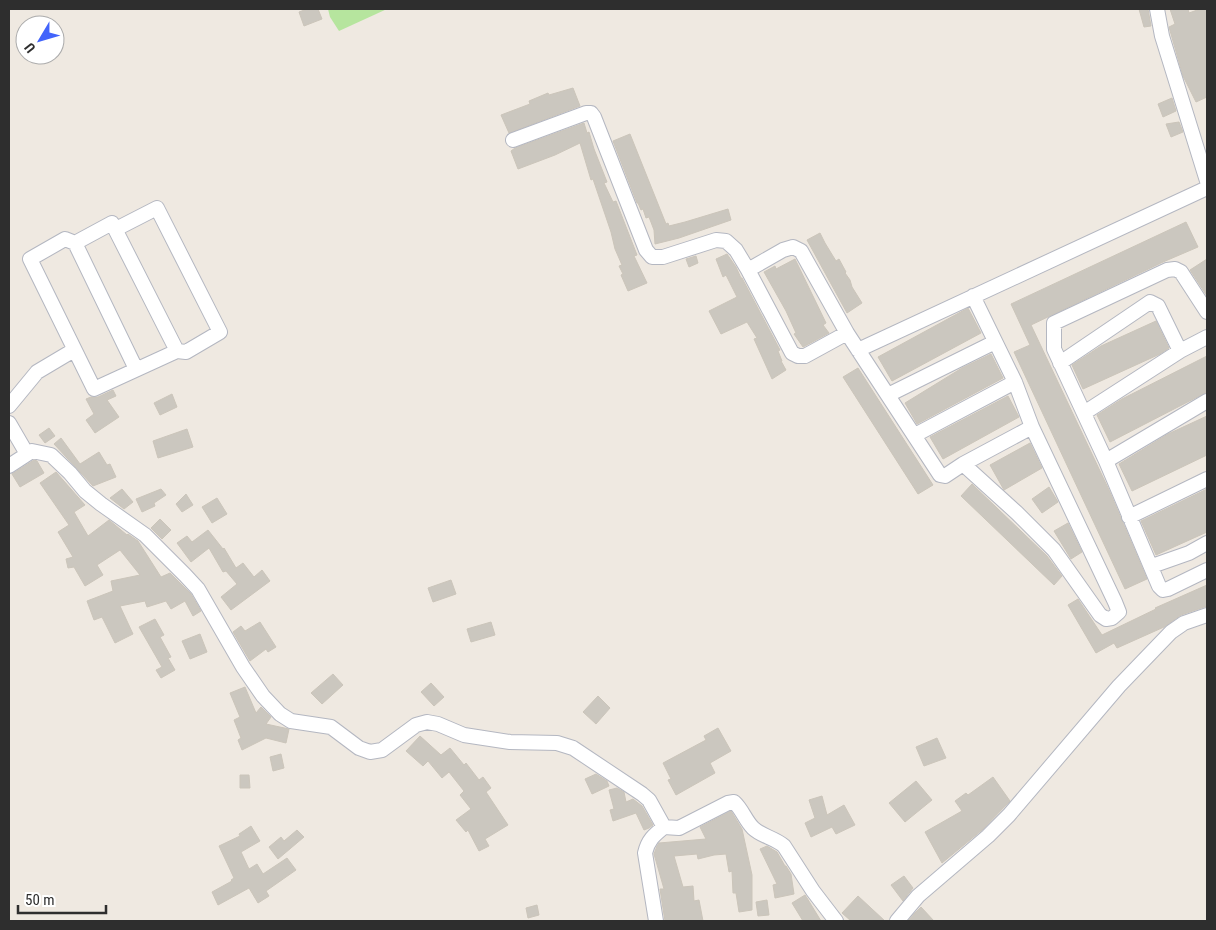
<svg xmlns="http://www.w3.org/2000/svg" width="1216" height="930" font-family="'Roboto Condensed',sans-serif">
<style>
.green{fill:#b6e59e}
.building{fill:#cbc7bf;stroke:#cbc5ba}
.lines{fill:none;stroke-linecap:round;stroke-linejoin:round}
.street-casing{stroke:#b4b7c1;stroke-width:16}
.street{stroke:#fff;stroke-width:14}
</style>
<rect width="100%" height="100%" fill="#efe9e1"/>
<path class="green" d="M328,9h59l-48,22 -9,-14z"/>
<path class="building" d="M307,9h11l4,10 -18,7 -5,-14z
M1139,9h9l3,17 -7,1z
M1170,9h18l1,4 11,-4h7v88l-11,5 -13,-26 -14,-49 6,-3z
M573,88l7,18 -71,27 -8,-18 29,-11 -1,-3 19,-8 1,2z
M1172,98l4,13 -13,6 -5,-13z
M1179,122l4,10 -12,5 -5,-13z
M584,123l3,10 2,-1 5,17 13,33 -3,1 9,19 3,-1 21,54 -3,1 13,27 -19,8 -7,-16 2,-1 -4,-8 3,-1 -7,-16 -4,-17 -18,-53 -2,1 -11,-37 -25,12 -37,14 -7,-18 4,-3z
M630,134l36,90 2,-1 1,3 16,-4 43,-13 3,11 -52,18 -24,6 -1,-14 -5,-13 -3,1 -3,-9 -2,1 -3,-7h-1l-24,-62z
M1186,222l12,25 -35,15 -132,63 78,165 38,89 -22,10 -111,-237 16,-7 -19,-41z
M820,233l5,10 11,18 3,-2 7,13 -1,1 5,7 2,7 10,16 -15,10 -40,-73z
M727,254l9,13 5,11h1l38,72 -2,1 4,10h-1l5,9 -14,9 -18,-40 3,-1 -10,-16 -26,12 -12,-23 28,-14 -11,-22 -3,2 -7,-18z
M696,256l2,7 -9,4 -3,-8z
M795,259l31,64 -3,2 6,8 -26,14 -9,-13 2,-1 -10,-22 -22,-39 11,-6 1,3z
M1207,259v37l-17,-26z
M968,308l13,25 -89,48 -14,-24z
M1156,321l13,27 -9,6 -77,35 -11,-24 29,-19z
M991,354l12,24 -86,46 -12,-21 57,-35z
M1207,356v36l-97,50 -13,-27 25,-16z
M858,368l75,117 -15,9 -75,-117z
M113,390l3,6 -9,4 12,17 -24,16 -9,-13 8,-6 -8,-15 5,-2h7z
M172,394l5,13 -17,8 -6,-12z
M1008,396l11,21 -76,42 -13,-22z
M1207,416v39l-75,36 -13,-27 49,-30z
M49,428l6,8 -10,7 -6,-8z
M187,429l6,18 -35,11 -5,-17z
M61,438l19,26 19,-12 8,13 3,-1 6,13 -23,9 -39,-42z
M1030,443l12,25 -38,22 -14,-25z
M34,460l3,1 7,12 -24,14 -8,-13z
M56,472l29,33 -11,7 14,24 21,-16 18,15 1,-1 10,7 23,36 9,-4 21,21 10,17 -8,5 -8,-15 -14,8 -5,-8 -19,6 -2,-6 -25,5 13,28 -18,9 -13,-26 -8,3 -7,-19 26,-10 -2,-10 29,-6 -20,-25 -23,15 6,10 -18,11 -11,-19 -6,1 -2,-9 7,-2 -15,-25 11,-7 -29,-42z
M972,484l75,72 15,20 -8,9 -93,-89z
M1049,487l9,15 -16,11 -10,-14z
M122,489l11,13 -9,7 -14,-11z
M161,489l5,6 -12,8 1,3 -13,6 -6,-13z
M1207,489v43l-51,23 -15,-34z
M186,494l7,11 -11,7 -6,-8z
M217,498l10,16 -15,9 -10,-16z
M160,519l11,11 -9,9 -11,-11z
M1068,523l14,29 -11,7 -17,-28z
M208,530l15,19 1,-1 12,20 7,-5 11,14 8,-7 8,11 -39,29 -10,-13 16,-13 -11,-13 -3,1 -14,-24 -18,14 -14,-19 10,-7 5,6z
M451,580l5,14 -23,8 -5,-14z
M1207,585v21l-26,9 -17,12 -47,21 -3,-5 -18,10 -28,-48 10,-6 24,36 54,-26 -1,-1z
M155,619l9,16 -4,2 11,20 -3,1 7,12 -14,8 -5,-8 6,-3 -23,-40z
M260,622l16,25 -8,5 -2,-3 -16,12 -17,-29 8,-6 4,5z
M491,622l4,13 -24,7 -4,-13z
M200,634l7,18 -17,7 -8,-18z
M333,674l10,11 -21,19 -11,-11z
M431,683l13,14 -10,9 -13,-14z
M245,687l11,26 5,-6 10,10 -5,7 23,5 -3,14 -20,-5 -24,12 -4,-10 3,-2 -7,-18 6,-3 -10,-24z
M598,696l12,12 -14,16 -13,-12z
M718,728l13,23 -21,12 5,10 -39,22 -8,-15 3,-1 -8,-16 43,-23 -2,-4z
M420,736l21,19 9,-7 14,17 2,-2 13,17 4,-3 8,11 -5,4 22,33 -23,14 4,7 -10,5 -11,-21 -2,2 -10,-12 15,-11 -11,-14 4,-4 -15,-19 -7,6 -14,-17 -5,5 -17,-15z
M937,738l9,20 -22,8 -8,-19z
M281,754l3,14 -11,3 -3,-14z
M596,774l11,7 2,5 -17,8 -7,-15z
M240,775h9l1,13h-10z
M993,777l17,24 -28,29 -40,33 -17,-31 37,-21 -7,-10 11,-8 2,2z
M916,781l16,19 -27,22 -16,-19z
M617,788l7,4 2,10 7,-3 9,7 11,19 -4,3 -5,2 -8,-17 -23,8 -3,-11 4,-1 -5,-19z
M822,796l5,19 17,-10 11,20 -19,9 -4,-7 -21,10 -6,-14 10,-5 -6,-18z
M731,811l11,18 10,46v35l-13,2 -3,-19h-3l-1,-22 -3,1 -3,-18 -12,1 -16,4 -1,-5 -23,2 9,31 10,-1 1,15 5,-1 4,21h-38l-5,-32h4l-10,-35 3,-8 2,-3 47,-4 -6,-12z
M251,826l9,15 -19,11 8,17 8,-5 6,10 24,-16 9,12 -30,21 3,5 -11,7 -9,-15 -31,17 -6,-13 20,-11 -1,-1 3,-2 -15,-32 21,-10 -1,-2z
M297,830l7,7 -26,22 -9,-12 12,-10 3,4z
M767,846l10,6 8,14h1l5,8 3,20 -19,4 -2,-13 4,-1 -17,-35z
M904,876l9,12 -10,13 -12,-16z
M805,895l2,3 14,23h-18l-11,-18z
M858,896l27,25h-34l-9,-8z
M767,900l2,15 -11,1 -2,-14z
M537,905l2,10 -11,3 -2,-10z
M921,907l13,14h-26l7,-8z"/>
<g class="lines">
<g class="street-casing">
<path id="street" d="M1157,9l5,27 45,145
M513,140l73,-27h5l3,4 52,133 6,7h11l53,-17 10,1 10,9 12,20 44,83 6,3h7l42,-23
M116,229l41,-21 63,124 -34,20 -9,-1 -83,38 -64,-130 35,-20 10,4 61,126
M75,243l37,-20 65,128
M748,270l35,-20 10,-3 8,4 46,82 93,142 5,1 18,-12 69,-37
M1207,312l-26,-40 -6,-3 -8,1 -113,53v26l52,112 53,125 4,4 5,-1 39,-19
M858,350l349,-162
M1060,363l90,-61 8,4 22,45
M888,395l107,-53
M9,406l28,-34 37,-22
M1084,413l96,-62 27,-14
M9,423l18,31
M915,435l100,-53
M1106,461l101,-60
M963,464l54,49 37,37 46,65 6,4 6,-1 7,-6 -4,-10 -83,-175 -17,-45 -42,-86
M9,466l23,-15 19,4 19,18 15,18 16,13 44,31 40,40 13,14 45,78 20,29 17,18 11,7 40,6 28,21 11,4 12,-2 34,-25 11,-3 11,2 26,11 46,7 47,1 16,5 69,46 7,6 15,27 15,1 49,-25 6,-1c8,7 11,18 19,26 8,8 22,10 31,18l29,45 23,30
M1129,517l78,-38
M1152,566l37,-13 18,-10
M656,921l-11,-68c3,-13 9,-18 19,-26
M897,921l21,-25 70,-60 21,-21 110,-129 52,-54 13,-9 23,-8"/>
</g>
<use href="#street" class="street"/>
</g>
<rect width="1216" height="930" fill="none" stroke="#2e2e2e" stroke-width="20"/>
<g transform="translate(40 40) rotate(232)"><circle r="24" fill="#ffffff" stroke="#ababab"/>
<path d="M0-4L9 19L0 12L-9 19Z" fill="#4264fb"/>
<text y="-8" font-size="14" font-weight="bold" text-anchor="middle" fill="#2e2e2e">U</text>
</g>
<path d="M18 905v8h88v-8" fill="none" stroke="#2e2e2e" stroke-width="2.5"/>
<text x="25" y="905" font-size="15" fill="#2e2e2e" stroke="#ffffff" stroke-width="4" paint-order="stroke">50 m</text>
</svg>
